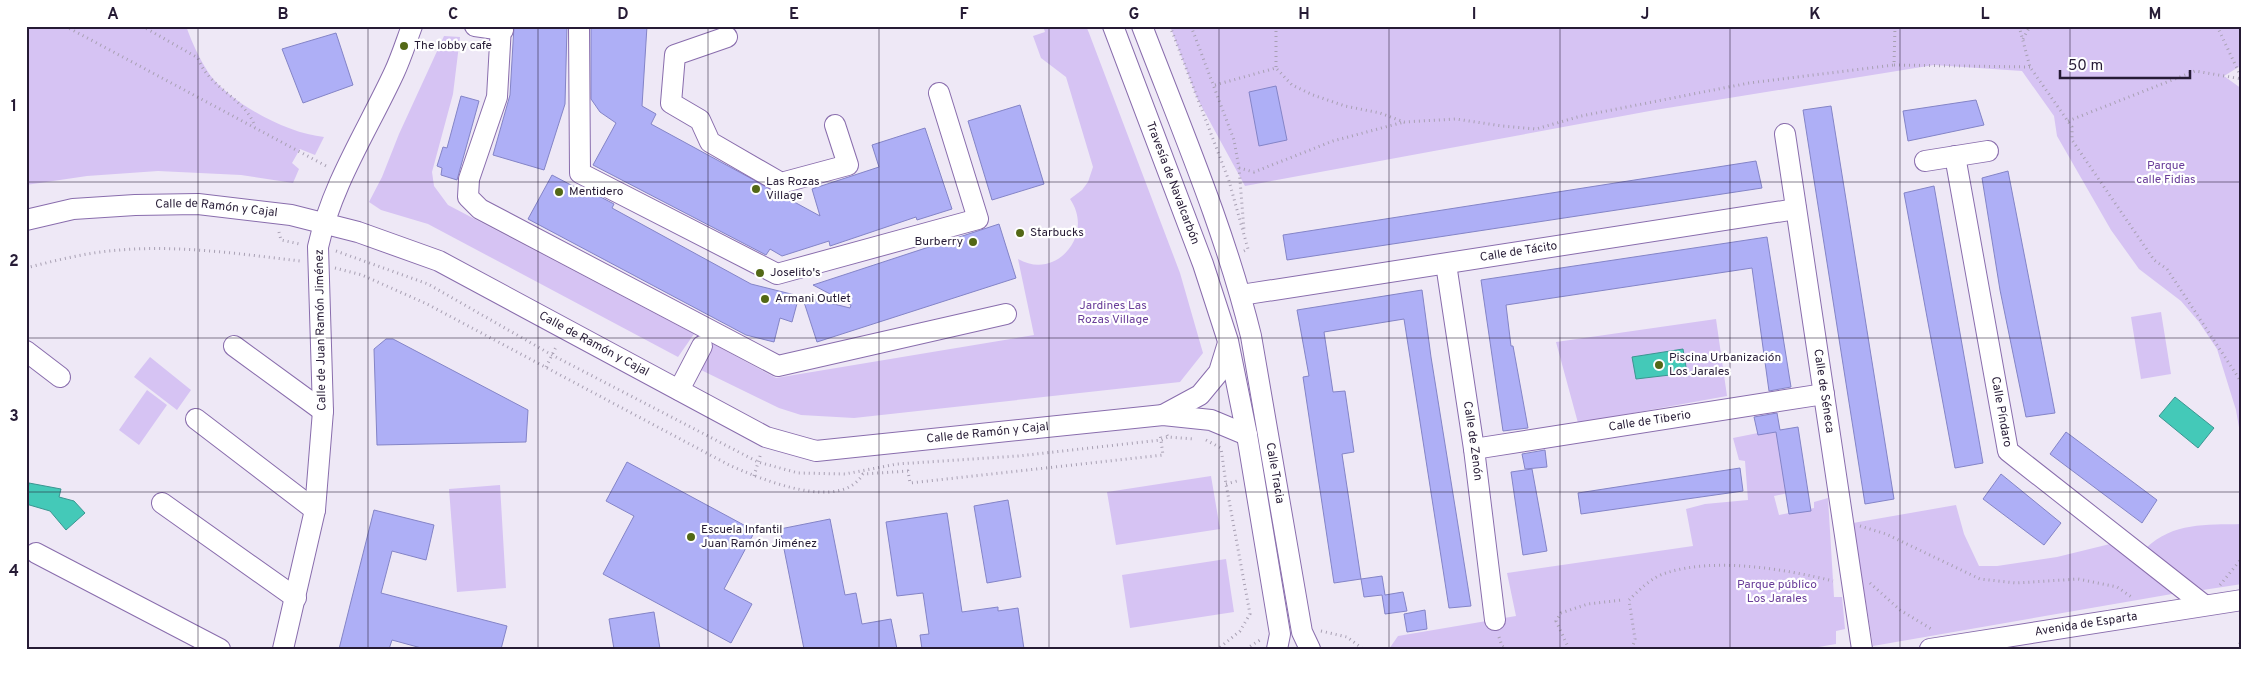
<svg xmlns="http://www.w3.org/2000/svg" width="2268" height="675" font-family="Overpass,sans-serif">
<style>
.green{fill:#d6c3f3}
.water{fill:#44c9b8;stroke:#3b9591}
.building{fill:#aeaff6;stroke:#8484c7}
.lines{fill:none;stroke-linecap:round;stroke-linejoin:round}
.minor-casing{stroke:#896dad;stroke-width:22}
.path{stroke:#a8a0b3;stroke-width:3;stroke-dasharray:1 4;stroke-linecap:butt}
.minor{stroke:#fff;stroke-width:20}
.grid{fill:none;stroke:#261b35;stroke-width:1;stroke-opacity:0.55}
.poi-dot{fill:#536816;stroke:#fff;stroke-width:2}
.labels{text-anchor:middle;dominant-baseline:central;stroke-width:4.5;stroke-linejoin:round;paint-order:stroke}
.poi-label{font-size:12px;fill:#261b35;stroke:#fff;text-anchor:start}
.park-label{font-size:12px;fill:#693d99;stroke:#fff}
.street-label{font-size:12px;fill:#261b35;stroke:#fff}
.neatline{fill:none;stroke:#261b35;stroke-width:2}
.grid-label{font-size:16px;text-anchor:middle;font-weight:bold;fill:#261b35}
</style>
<rect width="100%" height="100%" fill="#eee8f6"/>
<path class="green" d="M26,26h160c6,17 14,34 24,49 22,29 78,59 114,62l-9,18 -15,-6 -8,14 7,6 -6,14 -52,-8 -83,-4 -71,5 -61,9z
M1043,26h43l3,7 91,240 23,80 -23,29 -326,36 -53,-3 -22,-7 -78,-38 12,-26 63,34 258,-43 -16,-76c38,22 77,-24 52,-60l12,-9 6,-8 5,-15 -27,-90 -25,-19 -8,-22 12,-4z
M1170,26h1072v39l-18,11 18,13v356l-6,-35 -19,-61 -18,-27 -18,-21 -42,-32 -28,-39 -54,-94 -3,-20 -32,-45 -88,-6 -279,45 -410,76 -48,-88z
M444,36l16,1 -7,57 -21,78 2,14 14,19 246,129 -16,23 -250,-133 -47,-14 -12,-8 13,-25 17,-43z
M2161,312l10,62 -30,5 -10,-62z
M1716,319l11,77 -149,27 -22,-81z
M150,357l41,33 -14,20 -43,-33z
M147,390l20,15 -28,40 -20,-15z
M1778,429l10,64 -14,3 5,19 35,-7v-6l14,-4 6,99h8l3,32 -9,2v13l-29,5h-418l9,-13 118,-20 -9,-43 186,-27 -7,-37 19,-5 43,-4 -3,-39 -6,-1 -6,-22z
M1211,476l9,53 -104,16 -9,-53z
M500,485l6,103 -49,4 -8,-103z
M1956,505l8,29 15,32h18l60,-9 53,-13 63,47 -1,3 -299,52 -20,-123z
M2242,524v60l-39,6 -57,-42c28,-26 59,-23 96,-24z
M1226,559l8,53 -104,16 -8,-53z"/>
<path class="water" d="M1683,349l4,24 -51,6 -4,-22z
M2175,397l39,31 -16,20 -39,-32z
M29,483l32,6 -2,8 15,4 11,12 -19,17 -16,-19 -24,-7z"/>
<path class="building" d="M514,26h53l-2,78 -21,66 -51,-15 17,-60z
M591,26h56l-5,80 14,8 -5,10 169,92 -8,-27 67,-22 -7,-22 53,-17 27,81 -35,11 -1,-3 -86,29 -1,-5 -47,15 -12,-7 -4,6 -173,-90 23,-42 -16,-11 -9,-13z
M336,33l17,52 -50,18 -21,-54z
M1276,86l11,54 -28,6 -10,-54z
M461,96l18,5 -22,79 -16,-5 1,-7 -5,-2 6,-19 4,1z
M1976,100l8,25 -76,16 -5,-30z
M1020,105l24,79 -52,16 -24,-79z
M1831,106l63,393 -29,5 -62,-394z
M1756,161l6,27 -475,72 -4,-25z
M2008,171l47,242 -29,4 -26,-127 -18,-112z
M552,175l40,21 1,-3 21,11 -2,4 139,76 48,12 -7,26 -12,-4 -6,24 -28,-7 -218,-116z
M1934,186l49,277 -28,5 -51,-275z
M999,224l17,54 -199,64 -15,-46 48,12 1,-3 -38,-20z
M1767,237l24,150 -22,4 -17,-123 -246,37 5,41h2l15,82 -25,3 -22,-151z
M1422,290l9,67 40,249 -22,2 -45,-289 -80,13 9,60 12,-1 9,61 -12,2 19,125 -27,4 -14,-93 -17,-113 6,-1 -12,-66z
M386,339h7l135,71 -2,32 -149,3 -3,-96z
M1777,413l3,17 18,-3 13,84 -22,3 -13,-82 -18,3 -4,-18z
M2066,432l91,68 -15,23 -92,-69z
M1545,450l2,17 -22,2 -3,-15z
M627,462l128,69 -31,58 28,15 -21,39 -128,-69 31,-58 -28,-15z
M1740,468l3,23 -162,23 -3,-21z
M1532,469l15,82 -24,4 -12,-83z
M2001,474l60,49 -17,22 -61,-46z
M1008,500l13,77 -34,6 -13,-77z
M374,510l60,15 -8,35 -34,-9 -11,42 126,33 -6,23h-76l-33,-9 -3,9h-50z
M947,513l15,99 36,-5v4l20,-3 6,41h-102l-2,-14 9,-1 -6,-41 -26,3 -11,-74z
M830,519l15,76 11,-2 6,31 29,-5 6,30h-93l-24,-120z
M1382,576l3,19 18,-3 4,19 -22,3 -3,-19 -18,2 -3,-18z
M1425,610l2,19 -20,3 -3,-18z
M654,612l6,37h-46l-5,-30z"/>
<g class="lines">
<g class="minor-casing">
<g id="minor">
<path d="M475,26l28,4"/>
<path d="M501,26l-4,71 -28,82 -1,18 12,12 298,157 228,-52"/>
<path d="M579,26l1,147 197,101 201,-55 -39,-126"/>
<path id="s1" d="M1113,26l90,238 25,77 19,94 33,199 -3,15"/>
<path id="s2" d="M1142,26c39,102 83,204 109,310l51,296 8,17"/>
<path d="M727,37l-52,18 -4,48 29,17 10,22 71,41 67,-18 -13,-40"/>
<path id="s3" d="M1785,134l77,515"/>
<path id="s4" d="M1955,156l53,295 196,154"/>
<path d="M1925,161l63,-10"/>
<path id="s5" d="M26,220l47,-11 62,-4 63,-1 93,11 67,17 81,29 327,176 50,14 347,-36 48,5 36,15"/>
<path id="s6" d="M1446,264l28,185 21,171"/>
<path id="s7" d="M1241,295l555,-86"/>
<path d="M234,346l89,65"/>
<path d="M26,351l34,26"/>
<path d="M679,390l23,-44"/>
<path d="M1163,415l37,-20 19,-23 9,-29"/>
<path d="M196,419l119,91"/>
<path id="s8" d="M1474,449l350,-55"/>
<path d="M162,503l134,95"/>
<path d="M36,553l184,96"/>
<path d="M283,649l32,-139 8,-99 -5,-164c14,-63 49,-116 76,-174 7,-15 12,-31 18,-47"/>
<path id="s9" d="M1930,649l312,-49"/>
</g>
</g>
<path class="path" d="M65,26l263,141
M142,26l56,32c11,31 48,40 57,69
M1170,26l59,155 19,68 -4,2
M1191,26l43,114 5,28 5,62
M1276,26v42
M2019,26l11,41 42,60v13l82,120 13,9 75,114
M2217,26l25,53
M2023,39l7,-13
M1894,65l136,2
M1215,85l61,-17 16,17 21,10 32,11 35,7 24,9 52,-3 46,7 34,3 45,-13 168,-33 145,-18 1,-39
M2068,121l127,-50 47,8
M1239,168l15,4 79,-31 71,-19
M279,232l2,8 19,4
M336,251l92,33 124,71 206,107 40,11 47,1 52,-10 121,-8 143,-16 7,-3
M26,268c31,-8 63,-16 94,-18 60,-5 121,4 180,11
M335,268l27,7 65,29 302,161c32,14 111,48 134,9l45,-3 2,12 253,-28 -3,-22
M546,367l11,-22
M1167,435l1,2 26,2
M1206,440l15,8 5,36 24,130 -10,17 -22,18
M754,476l7,-23
M1226,484l11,-3
M1860,526l26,8 94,45 36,4 62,-4 39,8 16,11
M1870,583l30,27 33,20
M2220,585l22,-27
M1321,631l26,6 16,12
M1499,637l3,9 4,3
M1246,649l14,-9
M1569,649l-13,-28 5,-8 27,-9 34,-4
M1632,649l3,-10 -6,-39c10,-10 23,-23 37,-27 48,-16 119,-4 167,8
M2239,649l3,-21"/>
<use href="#minor" class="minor"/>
</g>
<path class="grid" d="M198,26v623M368,26v623M538,26v623M708,26v623M879,26v623M1049,26v623M1219,26v623M1389,26v623M1560,26v623M1730,26v623M1900,26v623M2070,26v623M26,182h2216M26,338h2216M26,492h2216"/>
<g class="poi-dot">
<circle cx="404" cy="46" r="5"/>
<circle cx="756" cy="189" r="5"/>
<circle cx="559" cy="192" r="5"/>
<circle cx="1020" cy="233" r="5"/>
<circle cx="973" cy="242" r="5"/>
<circle cx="760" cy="273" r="5"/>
<circle cx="765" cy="299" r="5"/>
<circle cx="1659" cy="365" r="5"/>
<circle cx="691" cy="537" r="5"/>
</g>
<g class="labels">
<g class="poi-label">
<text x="414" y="46">The lobby cafe</text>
<text x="766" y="182">Las Rozas<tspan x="766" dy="14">Village</tspan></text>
<text x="569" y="192">Mentidero</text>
<text x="1030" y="233">Starbucks</text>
<text x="963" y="242" text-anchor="end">Burberry</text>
<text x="770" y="273">Joselito's</text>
<text x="775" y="299">Armani Outlet</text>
<text x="1669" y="358">Piscina Urbanización<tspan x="1669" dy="14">Los Jarales</tspan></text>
<text x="701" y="530">Escuela Infantil<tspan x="701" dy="14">Juan Ramón Jiménez</tspan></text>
</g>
<g class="park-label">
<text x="2166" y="166">Parque<tspan x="2166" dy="14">calle Fidias</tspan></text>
<text x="1113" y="306">Jardines Las<tspan x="1113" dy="14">Rozas Village</tspan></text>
<text x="1777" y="585">Parque público<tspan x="1777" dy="14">Los Jarales</tspan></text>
</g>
<g class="street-label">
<text stroke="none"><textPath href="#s1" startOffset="168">Travesía de Navalcarbón</textPath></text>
<text stroke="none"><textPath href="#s5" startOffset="192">Calle de Ramón y Cajal</textPath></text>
<text stroke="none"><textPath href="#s7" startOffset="281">Calle de Tácito</textPath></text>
<text transform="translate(321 330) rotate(-91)">Calle de Juan Ramón Jiménez</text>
<text stroke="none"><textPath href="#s5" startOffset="598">Calle de Ramón y Cajal</textPath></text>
<text stroke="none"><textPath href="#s3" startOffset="260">Calle de Séneca</textPath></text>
<text stroke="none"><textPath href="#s4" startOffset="260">Calle Píndaro</textPath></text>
<text stroke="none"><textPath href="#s8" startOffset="178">Calle de Tiberio</textPath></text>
<text stroke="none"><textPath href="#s5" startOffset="1018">Calle de Ramón y Cajal</textPath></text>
<text stroke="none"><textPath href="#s6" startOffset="179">Calle de Zenón</textPath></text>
<text stroke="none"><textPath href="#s2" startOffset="468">Calle Tracia</textPath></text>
<text stroke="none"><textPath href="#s9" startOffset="158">Avenida de Esparta</textPath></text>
</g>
</g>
<rect width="2268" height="675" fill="none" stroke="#ffffff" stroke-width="55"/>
<path d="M2060 70v8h130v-8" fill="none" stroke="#261b35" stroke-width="2.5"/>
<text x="2068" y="70" font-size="15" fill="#261b35" stroke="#ffffff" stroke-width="4" paint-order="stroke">50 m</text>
<rect x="28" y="28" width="2212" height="620" class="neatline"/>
<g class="grid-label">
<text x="113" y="19">A</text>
<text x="283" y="19">B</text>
<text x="453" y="19">C</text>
<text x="623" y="19">D</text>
<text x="794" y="19">E</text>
<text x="964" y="19">F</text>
<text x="1134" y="19">G</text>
<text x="1304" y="19">H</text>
<text x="1474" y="19">I</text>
<text x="1645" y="19">J</text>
<text x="1815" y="19">K</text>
<text x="1985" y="19">L</text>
<text x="2155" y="19">M</text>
<text x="14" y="111">1</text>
<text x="14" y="266">2</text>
<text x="14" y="421">3</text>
<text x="14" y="576">4</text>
</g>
</svg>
